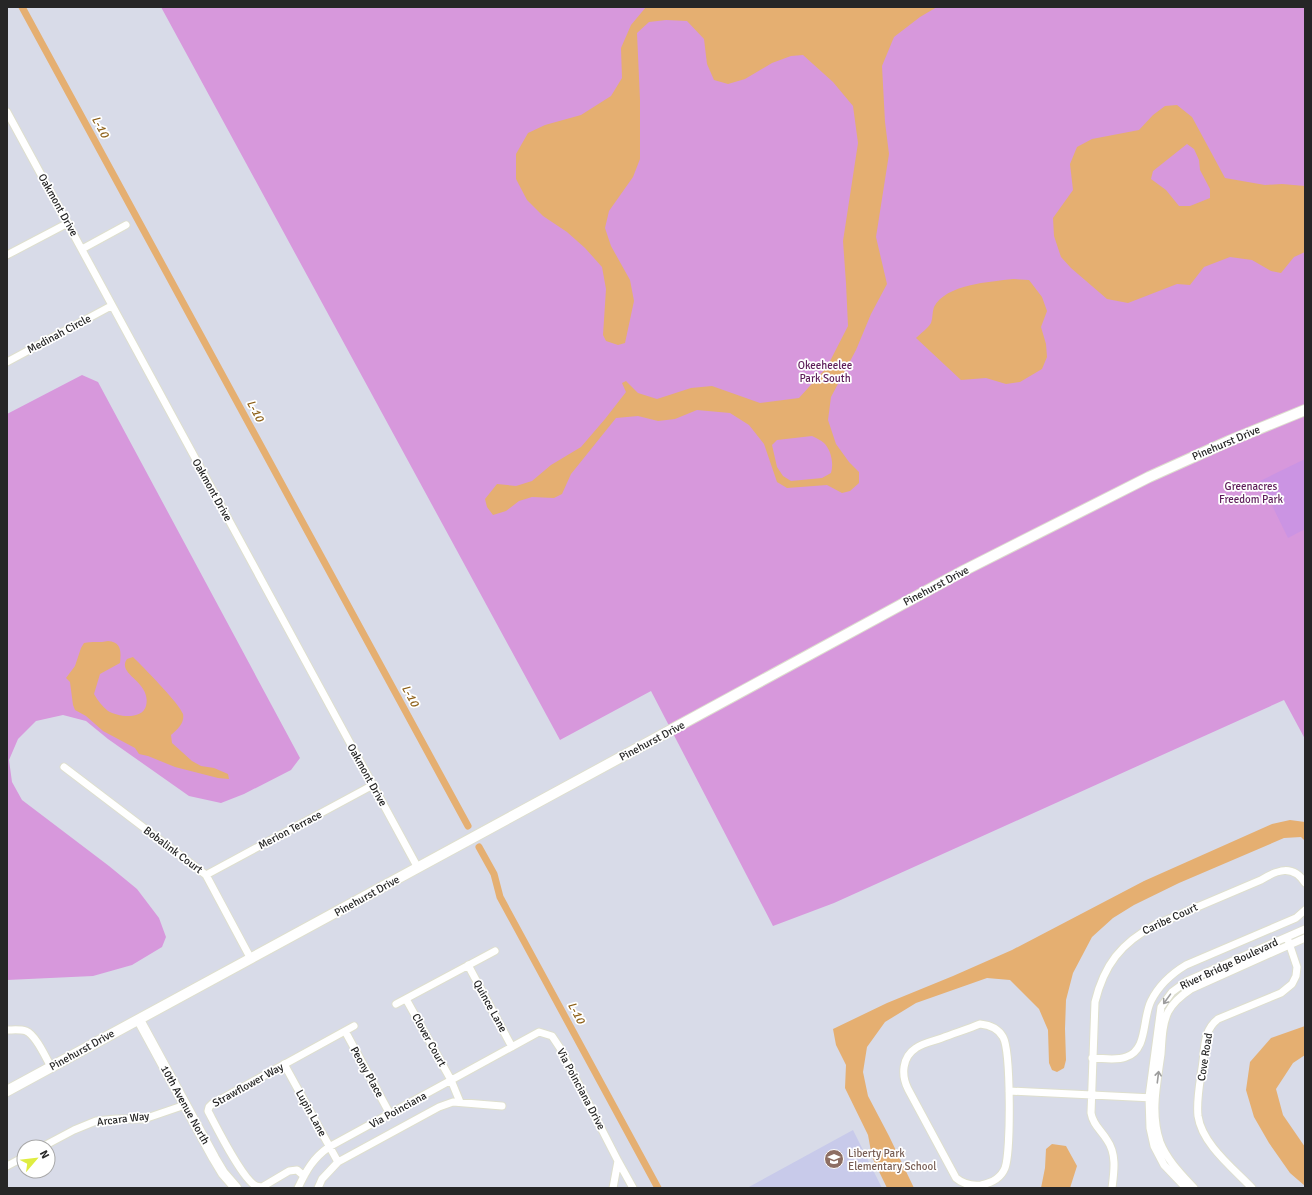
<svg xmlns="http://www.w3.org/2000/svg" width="1312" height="1195" font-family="Signika,sans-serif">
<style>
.education{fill:#c8caea}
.green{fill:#d798dc}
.pitch{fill:#cb94e3}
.water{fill:#e5af71;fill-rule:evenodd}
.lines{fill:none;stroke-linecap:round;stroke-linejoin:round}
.canal{stroke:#e5af71;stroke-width:7}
.street-casing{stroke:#dedfce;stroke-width:9}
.secondary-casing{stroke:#dedfce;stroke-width:12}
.street{stroke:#fff;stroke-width:7}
.secondary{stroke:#fff;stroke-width:10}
.oneway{stroke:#9d9d9d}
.labels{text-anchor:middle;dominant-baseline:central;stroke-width:3.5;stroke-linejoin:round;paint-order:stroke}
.street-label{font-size:11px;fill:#262626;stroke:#fff}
.park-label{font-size:11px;fill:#5d1d59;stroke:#fff}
.education-label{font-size:11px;fill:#785e54;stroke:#fff;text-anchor:start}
.water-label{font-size:12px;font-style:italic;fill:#8c5e15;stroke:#fff}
</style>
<rect width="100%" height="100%" fill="#d8dbe8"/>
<path class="education" d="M853,1130l29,58h-135z"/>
<path class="green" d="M161,7h1144v732l-21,-39 -450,203 -61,23 -122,-235 -91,49z
M82,375l16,7 202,376 -9,12 -47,24 -23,9 -32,-7 -81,-57 -22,-18 -23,-6 -27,6 -18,18 -9,21 3,22 10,18 87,66 28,23 22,29 7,19 -4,10 -30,18 -39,11 -86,4v-566z"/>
<path class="pitch" d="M1305,459v70l-17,9 -28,-57z"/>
<path class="water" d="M646,7h291l-17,10 -26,20 -12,29 3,56 4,32 -13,83 11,47 -16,30 -15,36 -25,47 -3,23 8,24 13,18 10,10v11l-9,8 -8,2 -15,-8 -40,3 -10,-6 -13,-38 -15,-19 -19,-12 -33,-3 -22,9 -17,2 -20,-5 -22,2 -45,56 -9,20 -8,4 -22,-1 -13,4 -13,10 -13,4 -6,-8 -2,-8 12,-15 19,2 16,-5 19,-16 30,-18 24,-28 21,-27 -4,-9 4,-2 12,12 19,6 34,-11 21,-2 48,17 39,-5 28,-31 21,-41 -2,-43 -3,-42 15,-98 -5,-37 -20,-24 -30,-27 -12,1 -19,7 -27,16 -17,5 -14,-4 -7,-16 -3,-25 -17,-18 -21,-1 -17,2 -12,11 3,67v59l-7,18 -24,34 -4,17 6,18 19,34 4,21 -9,42 -7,2 -12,-4 -3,-6 3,-46 -4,-22 -17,-19 -18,-16 -24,-16 -16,-16 -11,-21v-25l12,-21 17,-8 36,-10 30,-19 11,-18 -1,-30 10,-23zM812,436c4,2 9,4 12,7 7,7 10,20 7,30l-9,5 -31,3 -8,-5 -6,-9 -5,-22 5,-5z
M1177,105l15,12 33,61 40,7 17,-1 23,2v66l-11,5 -13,16 -10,-2 -19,-11 -22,-3 -26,10 -14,18 -13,-1 -49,19 -21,-4 -36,-31 -10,-11 -7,-21 -1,-18 20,-28 -3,-26 7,-17 15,-8 47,-9 14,-15 12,-9zM1187,144l7,5 5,11 1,10 10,19v9l-20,8h-11l-13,-16 -15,-11 2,-8z
M1013,279l16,1 13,17 5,14 -6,16 5,17 1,13 -5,12 -22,13 -14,2 -20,-6 -25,2 -45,-42c4,-4 12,-10 15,-15 2,-5 1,-11 3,-16 12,-23 56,-25 79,-28z
M108,641c14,1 13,11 12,22l-20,11 -6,20c4,7 8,12 14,17 10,6 34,9 38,-5 6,-25 -30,-31 -19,-47l6,-2c10,10 46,46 50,57 2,9 -6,16 -12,21l1,8 20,18 9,5 13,2 14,6 1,5 -11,-1 -43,-11 -27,-11 -9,-2 -4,-6 -32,-17 -17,-15 -11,-6 -2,-5 -3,-23 -4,-4 9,-12 6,-18 3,-5c8,-2 16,0 24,-2z
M1290,820l15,2v19l-4,-4 -17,1 -105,45 -45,22 -21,13 -21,19 -19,36 -7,27 -1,29 1,31 -2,8 -7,4 -5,-2 -3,-7 -1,-33 -9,-21 -29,-29 -23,-2 -71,25 -31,19 -18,25 -4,25 5,24 21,40 25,52h-27l-15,-31 -4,-22 -23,-47 1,-23 -10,-20 -3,-16 54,-26 66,-27 59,-26 132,-69 128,-57z
M1305,1026v29l-12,8 -17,26 7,26 22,32v39l-15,-13 -21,-30 -15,-26 -8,-27 4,-28 21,-24z
M1052,1144l14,2 11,20 -7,22h-29l4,-20 1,-19z"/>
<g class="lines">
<path class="canal" d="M22,7l446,819
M479,847l15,27 6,23 158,291"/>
<g class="street-casing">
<path id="street" d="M7,112l411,756
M82,249l44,-24
M7,255l61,-32
M7,362l104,-56
M64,767l142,108 45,84
M206,875l167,-90
M468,965l44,82
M406,999l45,81 9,22
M396,1004l99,-53
M980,1024c10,1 18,4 23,13 8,14 8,115 2,131 -4,10 -14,15 -24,17 -10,1 -18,-1 -25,-7l-48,-89c-7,-14 -6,-32 8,-41 7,-5 18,-7 26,-10 13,-5 26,-9 38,-14z
M7,1030c6,0 13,-1 19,1 10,4 20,27 25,36
M345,1031l45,83
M1092,1058c11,0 24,3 34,-1 22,-7 16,-38 25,-56 8,-16 20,-27 35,-36l110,-47 9,-8
M284,1064l54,98
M1009,1091l144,7
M42,1147l32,-17 22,-9 20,-2h28l41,-14
M7,1166l17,-9
M304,1176l-7,-6 -8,1 -27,16c-1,0 -6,-1 -6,-1 -14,-7 -40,-60 -48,-75l1,-4 3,-3 142,-78
M298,1188c8,-17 15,-30 31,-41l210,-115 13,4 8,12 58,113
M318,1188l4,-9 16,-17 101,-55 14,-5 49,4
M613,1188l5,-27 15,27
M1112,1188c2,-16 5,-34 -5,-48 -6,-10 -14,-15 -16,-27l4,-111c9,-37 26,-59 60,-77l106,-45c16,-10 32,-16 44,3
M1186,1188l-22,-23 -10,-19 -4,-18 -1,-31 12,-90 11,-15 15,-11 118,-52
M1194,1188c-13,-14 -27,-28 -34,-46 -10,-29 -3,-59 1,-88 1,-14 1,-29 7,-42 5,-10 14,-17 23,-23l114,-51
M1252,1188c-19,-20 -50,-44 -54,-72 -2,-18 3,-38 5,-55 2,-16 1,-31 15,-42l63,-26 11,-9 4,-8 1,-9 -9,-27"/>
</g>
<g class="secondary-casing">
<path id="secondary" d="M139,1020l75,138 9,15 13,15
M7,1091l958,-521 184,-93 80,-36 76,-31"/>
</g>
<use href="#street" class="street"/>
<use href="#secondary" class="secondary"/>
</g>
<defs><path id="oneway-shaft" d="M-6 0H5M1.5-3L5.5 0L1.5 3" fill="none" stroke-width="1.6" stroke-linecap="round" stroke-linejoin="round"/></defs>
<g class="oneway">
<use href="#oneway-shaft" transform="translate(1167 999) rotate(126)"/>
<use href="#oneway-shaft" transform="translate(1158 1077) rotate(-83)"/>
</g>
<defs>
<g id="school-disc" transform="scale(1)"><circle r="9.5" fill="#8d6e63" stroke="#fff"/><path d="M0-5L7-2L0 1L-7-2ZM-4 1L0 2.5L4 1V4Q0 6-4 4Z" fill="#fff"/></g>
</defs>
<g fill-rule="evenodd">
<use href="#school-disc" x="834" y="1159"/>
</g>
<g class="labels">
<g class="street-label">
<text transform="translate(58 205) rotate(61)">Oakmont Drive</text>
<text transform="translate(59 334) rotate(-28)">Medinah Circle</text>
<text transform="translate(1226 443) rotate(-23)">Pinehurst Drive</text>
<text transform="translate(212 490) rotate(61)">Oakmont Drive</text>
<text transform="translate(936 586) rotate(-28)">Pinehurst Drive</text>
<text transform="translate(652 741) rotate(-28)">Pinehurst Drive</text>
<text transform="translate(367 775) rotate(61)">Oakmont Drive</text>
<text transform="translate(290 830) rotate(-28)">Merion Terrace</text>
<text transform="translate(173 850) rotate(37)">Bobalink Court</text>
<text transform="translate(367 896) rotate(-29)">Pinehurst Drive</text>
<text transform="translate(1170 919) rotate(-25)">Caribe Court</text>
<text transform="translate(1229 964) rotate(-25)">River Bridge Boulevard</text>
<text transform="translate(490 1006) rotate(61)">Quince Lane</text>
<text transform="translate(429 1040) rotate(61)">Clover Court</text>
<text transform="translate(82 1050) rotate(-29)">Pinehurst Drive</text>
<text transform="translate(1205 1057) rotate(-81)">Cove Road</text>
<text transform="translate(367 1072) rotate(61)">Peony Place</text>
<text transform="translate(248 1085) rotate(-29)">Strawflower Way</text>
<text transform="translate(581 1089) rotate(62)">Via Poinciana Drive</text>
<text transform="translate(185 1105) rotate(61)">10th Avenue North</text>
<text transform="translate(398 1110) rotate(-29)">Via Poinciana</text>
<text transform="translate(311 1113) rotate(61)">Lupin Lane</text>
<text transform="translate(123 1119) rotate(-7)">Arcara Way</text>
</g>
<g class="park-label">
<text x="825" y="365">Okeeheelee<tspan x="825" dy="13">Park South</tspan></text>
<text x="1251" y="486">Greenacres<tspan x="1251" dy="13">Freedom Park</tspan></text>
</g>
<g class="education-label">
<text x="848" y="1153">Liberty Park<tspan x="848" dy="13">Elementary School</tspan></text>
</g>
<g class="water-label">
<text transform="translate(100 127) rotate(61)">L-10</text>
<text transform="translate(255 411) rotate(61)">L-10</text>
<text transform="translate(410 696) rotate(61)">L-10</text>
<text transform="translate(576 1013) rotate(61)">L-10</text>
</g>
</g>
<rect width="1312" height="1195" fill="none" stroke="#262626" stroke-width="16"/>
<g transform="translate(36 1159) rotate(62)"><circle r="19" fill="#ffffff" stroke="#a8a8a8"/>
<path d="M0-3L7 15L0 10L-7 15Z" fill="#dfed41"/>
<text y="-6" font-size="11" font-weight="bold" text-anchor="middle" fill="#262626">N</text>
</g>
</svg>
